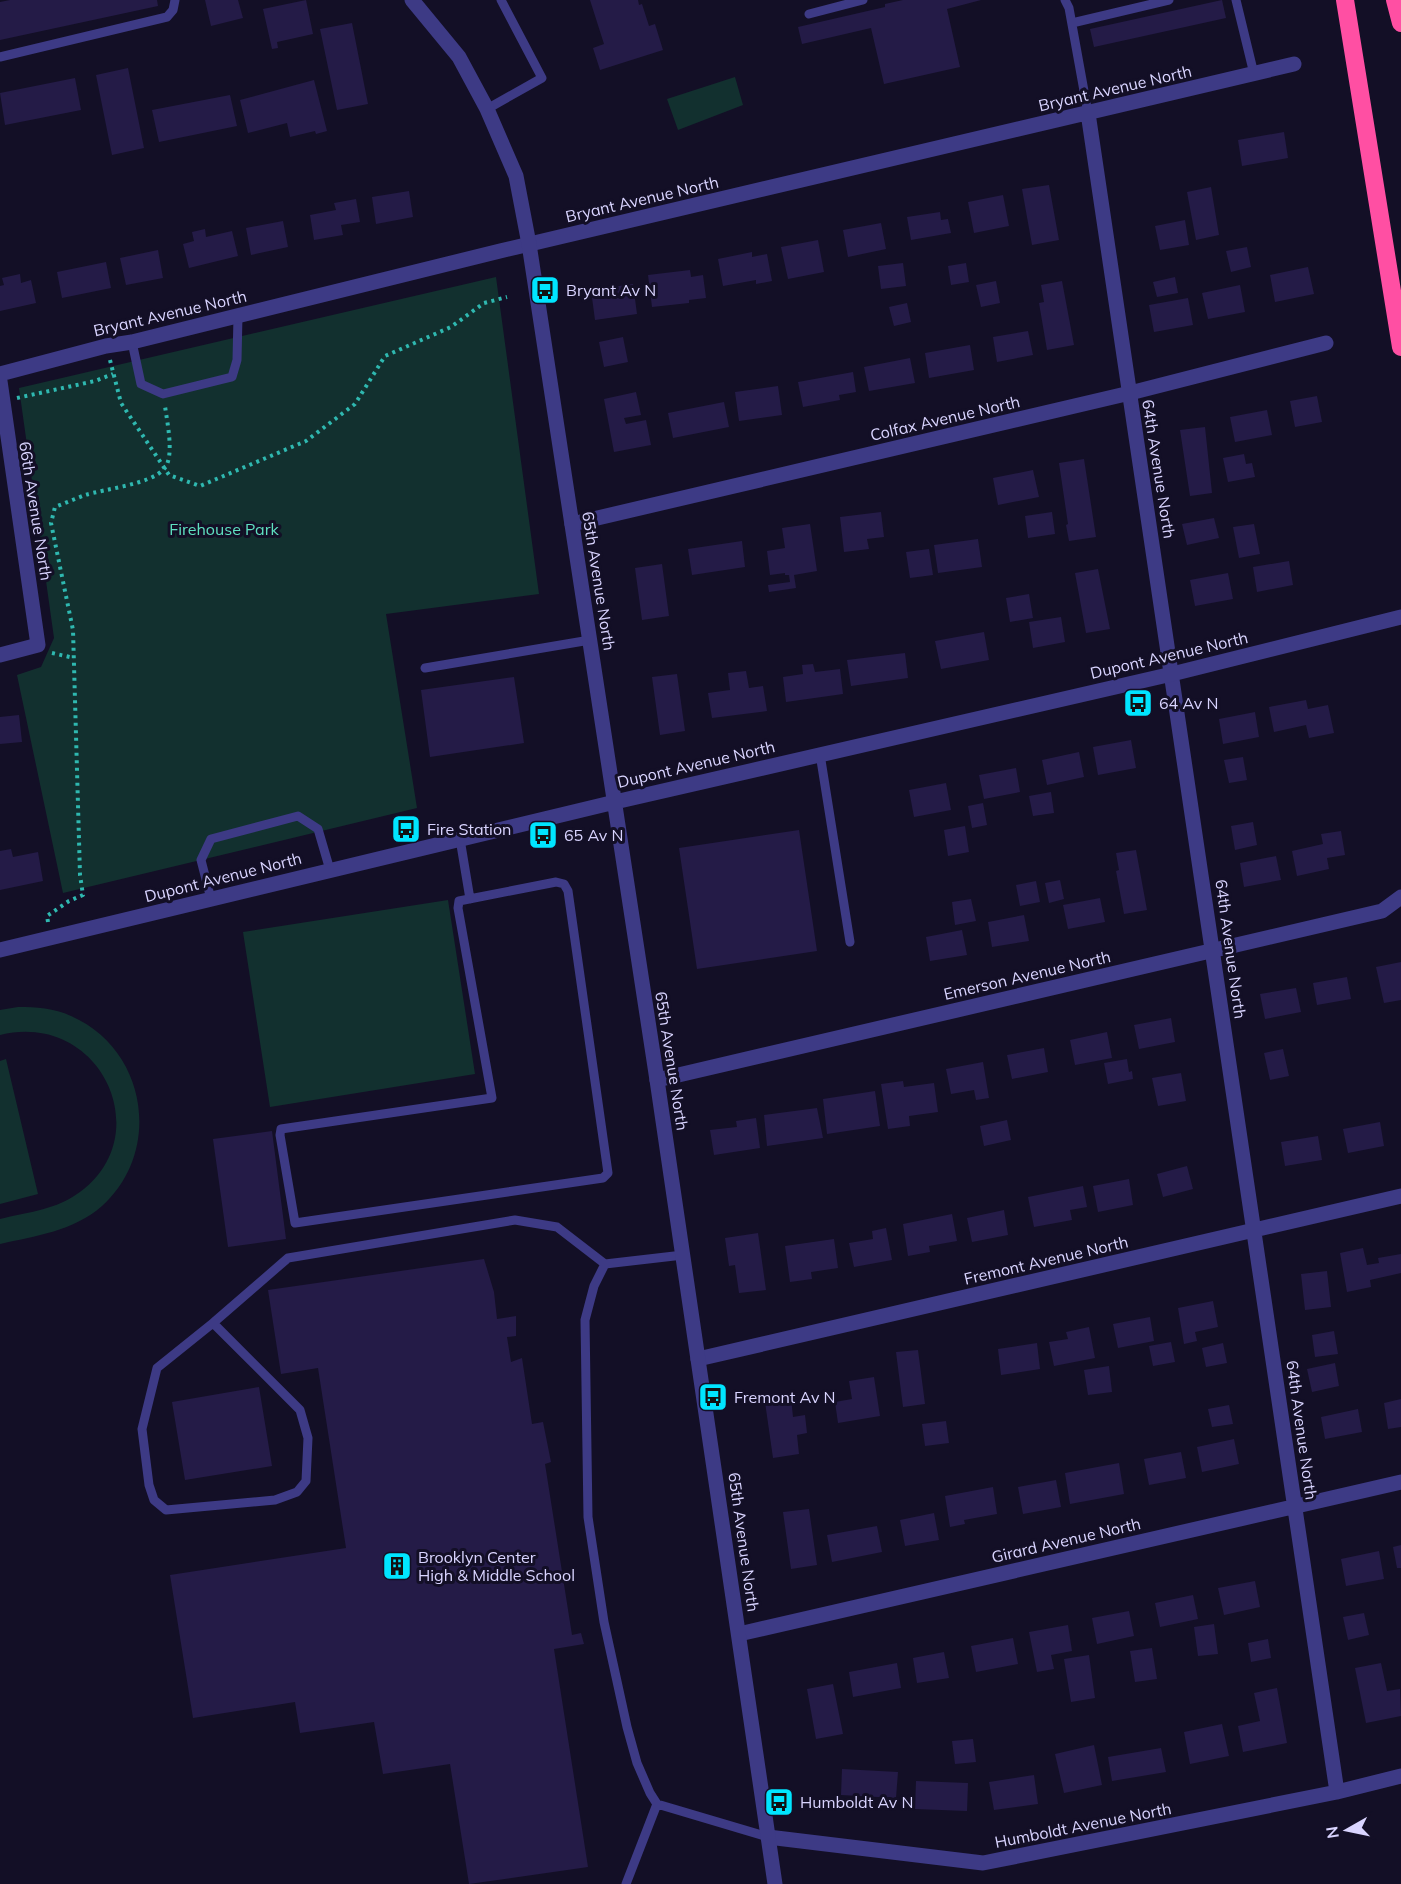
<svg xmlns="http://www.w3.org/2000/svg" width="1401" height="1884" font-family="Mulish,sans-serif">
<style>
.green{fill:#12302f}
.building{fill:#241b47}
.lines{fill:none;stroke-linecap:round;stroke-linejoin:round}
.path{stroke:#2fb8b0;stroke-width:4;stroke-dasharray:3 4.5;stroke-linecap:butt}
.service{stroke:#3d3a85;stroke-width:9}
.minor{stroke:#3d3a85;stroke-width:15}
.tertiary{stroke:#3d3a85;stroke-width:15}
.motorway{stroke:#ff4fa3;stroke-width:18}
.labels{text-anchor:middle;dominant-baseline:central;stroke-width:6;stroke-linejoin:round;paint-order:stroke}
.street-label{font-size:16px;fill:#d9d4ff;stroke:#130f26}
.poi-label{font-size:16px;fill:#d9d4ff;stroke:#130f26;text-anchor:start}
.park-label{font-size:16px;fill:#5fe0c0;stroke:#130f26}
</style>
<rect width="100%" height="100%" fill="#130f26"/>
<path class="green" d="M735,77l8,28 -65,25 -11,-31z
M496,277l43,317 -153,20 31,194 -354,85 -46,-218 24,-8 13,-29 -35,-250z
M448,900l27,174 -205,33 -27,-175z
M18,1007c18,0 36,1 53,9 76,33 92,135 31,190 -28,25 -67,30 -102,38v-25c24,-6 53,-9 74,-23 87,-55 29,-186 -74,-161v-25z
M6,1059l32,135 -38,10v-143z"/>
<path class="building" d="M10,0h147l1,6 -158,34v-38z
M205,0h33l5,18 -32,8z
M306,0l7,34 -36,8 1,6 -6,1 -9,-40z
M590,0h48l1,5 3,-1 7,22 6,-2 8,26 -63,20 -7,-22 11,-4z
M903,0h78l-34,9 13,58 -76,17 -13,-56 -69,16 -4,-17 87,-20v-3z
M1222,0l4,18 -132,29 -4,-18z
M352,23l16,81 -31,6 -17,-81z
M128,68l16,80 -32,7 -16,-80z
M75,78l6,32 -76,15 -5,-32z
M314,80l13,51 -11,3 -1,-3 -25,6 -3,-14 -39,10 -8,-33z
M230,95l7,31 -78,16 -7,-32z
M1284,132l4,26 -46,8 -4,-26z
M1049,185l10,55 -27,5 -10,-56z
M1211,187l8,48 -23,5 -9,-48z
M409,191l4,26 -37,7 -4,-27z
M1003,195l6,31 -35,7 -6,-31z
M356,199l4,23 -19,3 2,10 -29,5 -4,-25 26,-5 -2,-7z
M940,212l1,8 7,-1 3,14 -40,7 -4,-23z
M1185,220l4,25 -29,5 -5,-24z
M283,221l5,26 -37,8 -5,-27z
M881,223l5,26 -38,8 -5,-27z
M205,229l1,8 26,-6 6,25 -49,12 -6,-24 11,-3 -2,-9z
M818,240l6,32 -36,7 -7,-32z
M1247,247l4,20 -20,5 -5,-21z
M158,250l5,28 -37,7 -6,-27z
M752,252v5l15,-3 5,27 -16,3v-4l-33,6 -5,-27z
M106,262l5,26 -49,10 -5,-26z
M903,263l3,23 -25,3 -3,-23z
M966,263l3,19 -18,3 -3,-19z
M1308,267l6,27 -39,8 -5,-27z
M690,270l1,7 12,-2 3,23 -17,2v3l-37,4 -4,-32z
M20,274l1,9 10,-3 5,23 -36,8v-25l4,-1 -2,-7z
M1175,277l3,16 -21,4 -4,-15z
M996,281l4,22 -19,4 -5,-22z
M1062,281l12,64 -27,5 -8,-47 5,-1 -3,-17z
M633,284l4,30 -42,6 -4,-30z
M1240,285l5,27 -37,7 -6,-26z
M1188,298l5,27 -39,7 -5,-27z
M907,303l4,19 -17,4 -5,-19z
M1028,331l5,24 -36,7 -4,-25z
M623,337l5,25 -24,5 -5,-25z
M970,345l4,25 -45,8 -4,-25z
M910,358l5,25 -46,8 -5,-24z
M853,372l3,20 -17,3 1,5 -37,7 -5,-25z
M778,386l4,29 -43,6 -4,-29z
M636,392l5,23 -17,3 2,6 20,-4 5,25 -37,7 -10,-53z
M1317,396l5,26 -27,5 -5,-26z
M724,402l5,25 -56,11 -5,-25z
M1267,410l5,25 -37,7 -5,-25z
M1205,427l7,66 -22,3 -10,-66z
M1244,454l2,10 6,-1 3,14 -27,5 -5,-24z
M1084,459l12,78 -27,4 -3,-16 2,-1 -9,-61z
M1033,470l6,27 -41,8 -5,-27z
M881,512l3,25 -17,2 2,10 -25,3 -4,-35z
M1052,512l3,22 -27,4 -3,-22z
M1214,518l5,20 -32,7 -5,-21z
M810,524l7,47 -23,4 2,13 -27,4 -1,-7 22,-3 -1,-7h-4v-2l-15,2 -3,-24 18,-3 -3,-20z
M1254,524l6,30 -21,4 -6,-31z
M978,539l4,28 -44,6 -4,-28z
M742,541l3,26 -53,8 -4,-26z
M929,549l4,26 -23,3 -4,-26z
M1289,561l4,24 -36,7 -4,-25z
M662,564l7,52 -27,4 -7,-52z
M1098,569l12,60 -24,4 -11,-60z
M1228,573l5,26 -38,7 -5,-26z
M1029,594l4,24 -23,4 -4,-24z
M1061,617l4,25 -32,6 -4,-26z
M984,632l5,28 -48,9 -6,-28z
M905,653l3,25 -57,8 -4,-26z
M813,664l2,8 25,-3 3,25 -57,8 -3,-25 20,-3 -1,-9z
M746,671l3,17 14,-2 4,25 -55,7 -4,-25 22,-3 -2,-17z
M677,674l8,57 -25,4 -8,-58z
M514,677l10,66 -94,14 -9,-67z
M1306,700l2,9 20,-4 6,28 -25,5 -3,-13 -32,7 -5,-25z
M1255,712l4,25 -36,7 -4,-25z
M19,715l3,27 -22,2v-27z
M1131,740l5,28 -38,7 -5,-28z
M1079,752l5,25 -37,8 -5,-25z
M1243,757l4,23 -18,3 -5,-23z
M1016,768l4,24 -36,7 -5,-24z
M946,783l5,27 -37,7 -5,-27z
M1051,792l3,21 -21,3 -4,-20z
M983,803l4,22 -15,3 -4,-22z
M1253,822l4,23 -22,5 -4,-24z
M965,826l4,26 -21,4 -4,-26z
M799,830l18,121 -120,18 -18,-121z
M1341,831l4,24 -18,3 2,11 -32,7 -5,-25 31,-7 -2,-10z
M11,849l2,8 25,-5 5,29 -43,9v-39z
M1136,850l11,60 -23,4 -8,-43 3,-1 -3,-17z
M1276,856l5,24 -37,7 -4,-24z
M1060,880l4,19 -15,4 -4,-20z
M1036,881l4,21 -20,4 -4,-21z
M1100,898l5,24 -37,7 -5,-24z
M971,899l5,22 -21,4 -3,-23z
M1024,915l5,26 -37,6 -4,-25z
M962,930l5,25 -37,6 -4,-24z
M1401,962v38l-17,3 -8,-36z
M1347,977l4,22 -34,6 -4,-22z
M1296,988l5,24 -36,7 -5,-25z
M1171,1018l4,24 -36,7 -5,-24z
M1107,1032l5,26 -37,7 -5,-25z
M1044,1048l4,24 -36,7 -5,-24z
M1283,1049l6,27 -19,4 -6,-27z
M1127,1059l2,13 3,-1 1,8 -25,5 -4,-21z
M983,1062l6,36 -13,2 -2,-10 -23,4 -5,-25z
M1181,1073l5,28 -28,5 -6,-28z
M903,1081l1,6 30,-4 4,29 -29,4 1,10 -22,3 -7,-45z
M875,1091l5,35 -53,8 -4,-35z
M817,1108l6,30 -56,8 -3,-31z
M756,1118l4,30 -46,7 -4,-25 27,-3 -1,-6z
M1007,1120l4,20 -27,6 -4,-20z
M1380,1122l4,24 -36,7 -5,-24z
M272,1131l14,108 -58,8 -15,-108z
M1318,1136l4,24 -37,6 -4,-24z
M1187,1166l6,23 -30,8 -6,-23z
M1129,1179l4,26 -35,7 -5,-26z
M1083,1186l4,21 -17,3 2,10 -38,7 -6,-30z
M1004,1210l4,25 -36,7 -5,-24z
M952,1214l5,27 -28,5 1,6 -22,4 -5,-32z
M886,1228l6,32 -38,7 -5,-24 24,-4 -1,-8z
M758,1233l8,57 -27,3 -4,-28 -6,1 -4,-28z
M834,1239l4,29 -27,4 1,7 -22,3 -5,-36z
M1363,1248l4,17 12,-2 -1,-5 23,-4v19l-31,7 1,7 -24,5 -7,-39z
M484,1259l10,33 3,27 19,-3v20l-9,1 4,25 11,-4 10,66 11,-2 8,40 -6,2 27,171 9,-2 3,11 -30,5 34,218 -119,17 -19,-120 -67,10 -9,-52 -74,11 -5,-31 -102,16 -23,-143 176,-27 -28,-180 -37,6 -13,-84z
M1327,1271l4,36 -26,3 -4,-36z
M1213,1301l5,26 -23,5 2,9 -13,3 -6,-36z
M1150,1317l4,24 -36,7 -5,-24z
M1089,1327l6,31 -41,8 -5,-24 19,-3 -2,-7z
M1334,1331l4,23 -23,3 -3,-22z
M1171,1342l4,20 -22,4 -4,-20z
M1037,1343l3,26 -39,6 -3,-26z
M1223,1343l4,20 -21,4 -4,-19z
M918,1350l7,54 -22,3 -7,-55z
M1335,1363l4,23 -27,6 -5,-23z
M1109,1366l3,26 -24,3 -4,-25z
M874,1377l6,39 -42,7 -3,-21 17,-3 -3,-18z
M259,1387l13,79 -87,14 -13,-78z
M791,1398l2,19 12,-2 2,18 -10,2 2,19 -26,4 -8,-56z
M1401,1399v28l-13,2 -4,-26z
M1229,1405l4,19 -21,3 -4,-18z
M1358,1409l4,23 -37,7 -4,-22z
M946,1421l3,22 -24,3 -3,-22z
M1234,1439l5,25 -37,8 -5,-25z
M1181,1452l5,26 -37,7 -5,-26z
M1119,1463l5,31 -54,10 -5,-31z
M1056,1480l5,27 -38,7 -5,-27z
M993,1487l4,27 -33,6 1,4 -15,3 -5,-31z
M809,1509l8,56 -26,4 -8,-57z
M934,1513l5,27 -34,6 -5,-26z
M877,1526l5,26 -50,10 -5,-27z
M1401,1545v23h-4l-4,-21z
M1379,1551l5,28 -38,7 -5,-27z
M1255,1581l5,26 -36,8 -6,-27z
M1193,1595l5,24 -38,8 -5,-24z
M1129,1611l5,25 -37,8 -5,-26z
M1364,1613l5,22 -21,5 -5,-23z
M1214,1624l4,30 -20,2 -4,-29z
M1068,1625l4,26 -21,4 3,14 -17,3 -8,-40z
M1013,1638l5,26 -42,8 -5,-26z
M1268,1639l3,19 -20,4 -3,-19z
M1152,1648l5,31 -22,3 -5,-31z
M944,1652l5,26 -32,5 -4,-25z
M1089,1655l6,43 -24,4 -7,-43z
M897,1663l4,25 -48,9 -4,-25z
M1381,1663l6,28 13,-2 1,27 -35,7 -11,-55z
M833,1684l10,50 -27,5 -9,-50z
M1277,1688l10,55 -44,9 -5,-26 22,-5 -6,-28z
M1222,1724l7,32 -39,8 -6,-32z
M973,1739l3,23 -21,2 -3,-23z
M1094,1745l8,40 -38,8 -9,-39z
M1161,1748l5,24 -54,9 -4,-24z
M842,1769l56,3 -2,26 -55,-3z
M1034,1775l4,29 -44,6 -5,-28z
M916,1781l52,2 -1,28 -52,-2z"/>
<g class="lines">
<path class="path" d="M110,360l11,43 48,72 31,11 106,-45 49,-37 30,-48 66,-29 33,-24 23,-6
M17,398l78,-17 18,-7
M52,653l22,5
M48,922l-1,-6 22,-15 14,-6 -3,-20 -7,-245 -22,-107 4,-16c10,-4 20,-8 30,-12 20,-6 66,-11 79,-26 11,-12 3,-47 1,-63"/>
<path class="service" d="M1065,0l4,8 19,105
M1236,0l18,74
M809,14l54,-14
M1072,23l97,-23
M0,57l167,-40 6,-7 2,-10
M487,109l55,-31 -41,-78
M132,342l9,42 22,10 69,-17 5,-17 1,-44
M425,668l165,-28
M820,754l30,188
M460,839l10,60
M556,882l8,2 4,7 40,282 -5,5 -308,45 -15,-88 1,-6 211,-31 -34,-190 1,-7z
M211,899l-10,-39 10,-21 87,-23 20,13 12,41
M605,1264l-11,22 -9,34 3,197 16,105 23,105 10,36 13,30 7,11 111,33
M213,1323l87,87 8,28 -2,43 -9,11 -22,8 -109,10 -12,-10 -5,-15 -7,-56 15,-61 56,-45 75,-65 227,-38 42,7 48,37 78,-9
M626,1884l31,-80"/>
<path class="minor" d="M1088,113l249,1679
M0,374l106,-28 26,-4 368,-91 794,-187
M0,381l38,264 -38,10
M572,524l558,-131 196,-50
M657,1080l725,-169 19,-14
M698,1359l703,-163
M739,1634l662,-152
M768,1837l215,26 354,-71 64,-16"/>
<path class="tertiary" d="M412,0l47,57 28,52 29,67 13,68 128,836 118,804
M0,950l615,-148 557,-128 229,-57"/>
<path class="motorway" d="M1345,0l56,347
M1395,0l6,23"/>
</g>
<defs>
<g id="bus-square" transform="scale(1.5)"><rect x="-9" y="-9" width="18" height="18" rx="4" fill="#00e5ff" stroke="#130f26"/><path d="M-5-6H5V4H4V6H2V4H-2V6H-4V4H-5ZM-3.5-4V0h7V-4ZM-3.5 1.2v1.5H-2V1.2ZM2 1.2v1.5H3.5V1.2Z" fill="#111"/></g>
<g id="building-square" transform="scale(1.5)"><rect x="-9" y="-9" width="18" height="18" rx="4" fill="#00e5ff" stroke="#130f26"/><path d="M-4-6H4V6H1V3H-1V6H-4ZM-2.5-4.3h1.7v1.8h-1.7ZM.8-4.3h1.7v1.8H.8ZM-2.5-1h1.7V.8h-1.7ZM.8-1h1.7V.8H.8Z" fill="#111"/></g>
</defs>
<g fill-rule="evenodd">
<use href="#bus-square" x="545" y="290"/>
<use href="#bus-square" x="1138" y="703"/>
<use href="#bus-square" x="406" y="829"/>
<use href="#bus-square" x="543" y="835"/>
<use href="#bus-square" x="713" y="1397"/>
<use href="#building-square" x="397" y="1566"/>
<use href="#bus-square" x="779" y="1802"/>
</g>
<g class="labels">
<g class="street-label">
<text transform="translate(1115 88) rotate(-13)">Bryant Avenue North</text>
<text transform="translate(642 199) rotate(-13)">Bryant Avenue North</text>
<text transform="translate(170 313) rotate(-13)">Bryant Avenue North</text>
<text transform="translate(945 418) rotate(-13)">Colfax Avenue North</text>
<text transform="translate(1159 469) rotate(81)">64th Avenue North</text>
<text transform="translate(36 511) rotate(81)">66th Avenue North</text>
<text transform="translate(599 581) rotate(81)">65th Avenue North</text>
<text transform="translate(1169 655) rotate(-13)">Dupont Avenue North</text>
<text transform="translate(696 764) rotate(-13)">Dupont Avenue North</text>
<text transform="translate(223 877) rotate(-14)">Dupont Avenue North</text>
<text transform="translate(1231 949) rotate(82)">64th Avenue North</text>
<text transform="translate(1027 975) rotate(-13)">Emerson Avenue North</text>
<text transform="translate(672 1061) rotate(81)">65th Avenue North</text>
<text transform="translate(1046 1260) rotate(-13)">Fremont Avenue North</text>
<text transform="translate(1302 1430) rotate(82)">64th Avenue North</text>
<text transform="translate(1066 1540) rotate(-13)">Girard Avenue North</text>
<text transform="translate(744 1542) rotate(82)">65th Avenue North</text>
<text transform="translate(1083 1825) rotate(-11)">Humboldt Avenue North</text>
</g>
<g class="poi-label">
<text x="566" y="290">Bryant Av N</text>
<text x="1159" y="703">64 Av N</text>
<text x="427" y="829">Fire Station</text>
<text x="564" y="835">65 Av N</text>
<text x="734" y="1397">Fremont Av N</text>
<text x="418" y="1557">Brooklyn Center<tspan x="418" dy="18">High &amp; Middle School</tspan></text>
<text x="800" y="1802">Humboldt Av N</text>
</g>
<g class="park-label">
<text x="224" y="529">Firehouse Park</text>
</g>
</g>
<g transform="translate(1347 1830) rotate(261)" stroke="#130f26" stroke-width="4.5" paint-order="stroke">
<path d="M0-4.5L10 22L0 15L-10 22Z" fill="#d9d4ff"/>
<text y="-9" font-size="16" font-weight="bold" text-anchor="middle" fill="#d9d4ff">N</text>
</g>
</svg>
